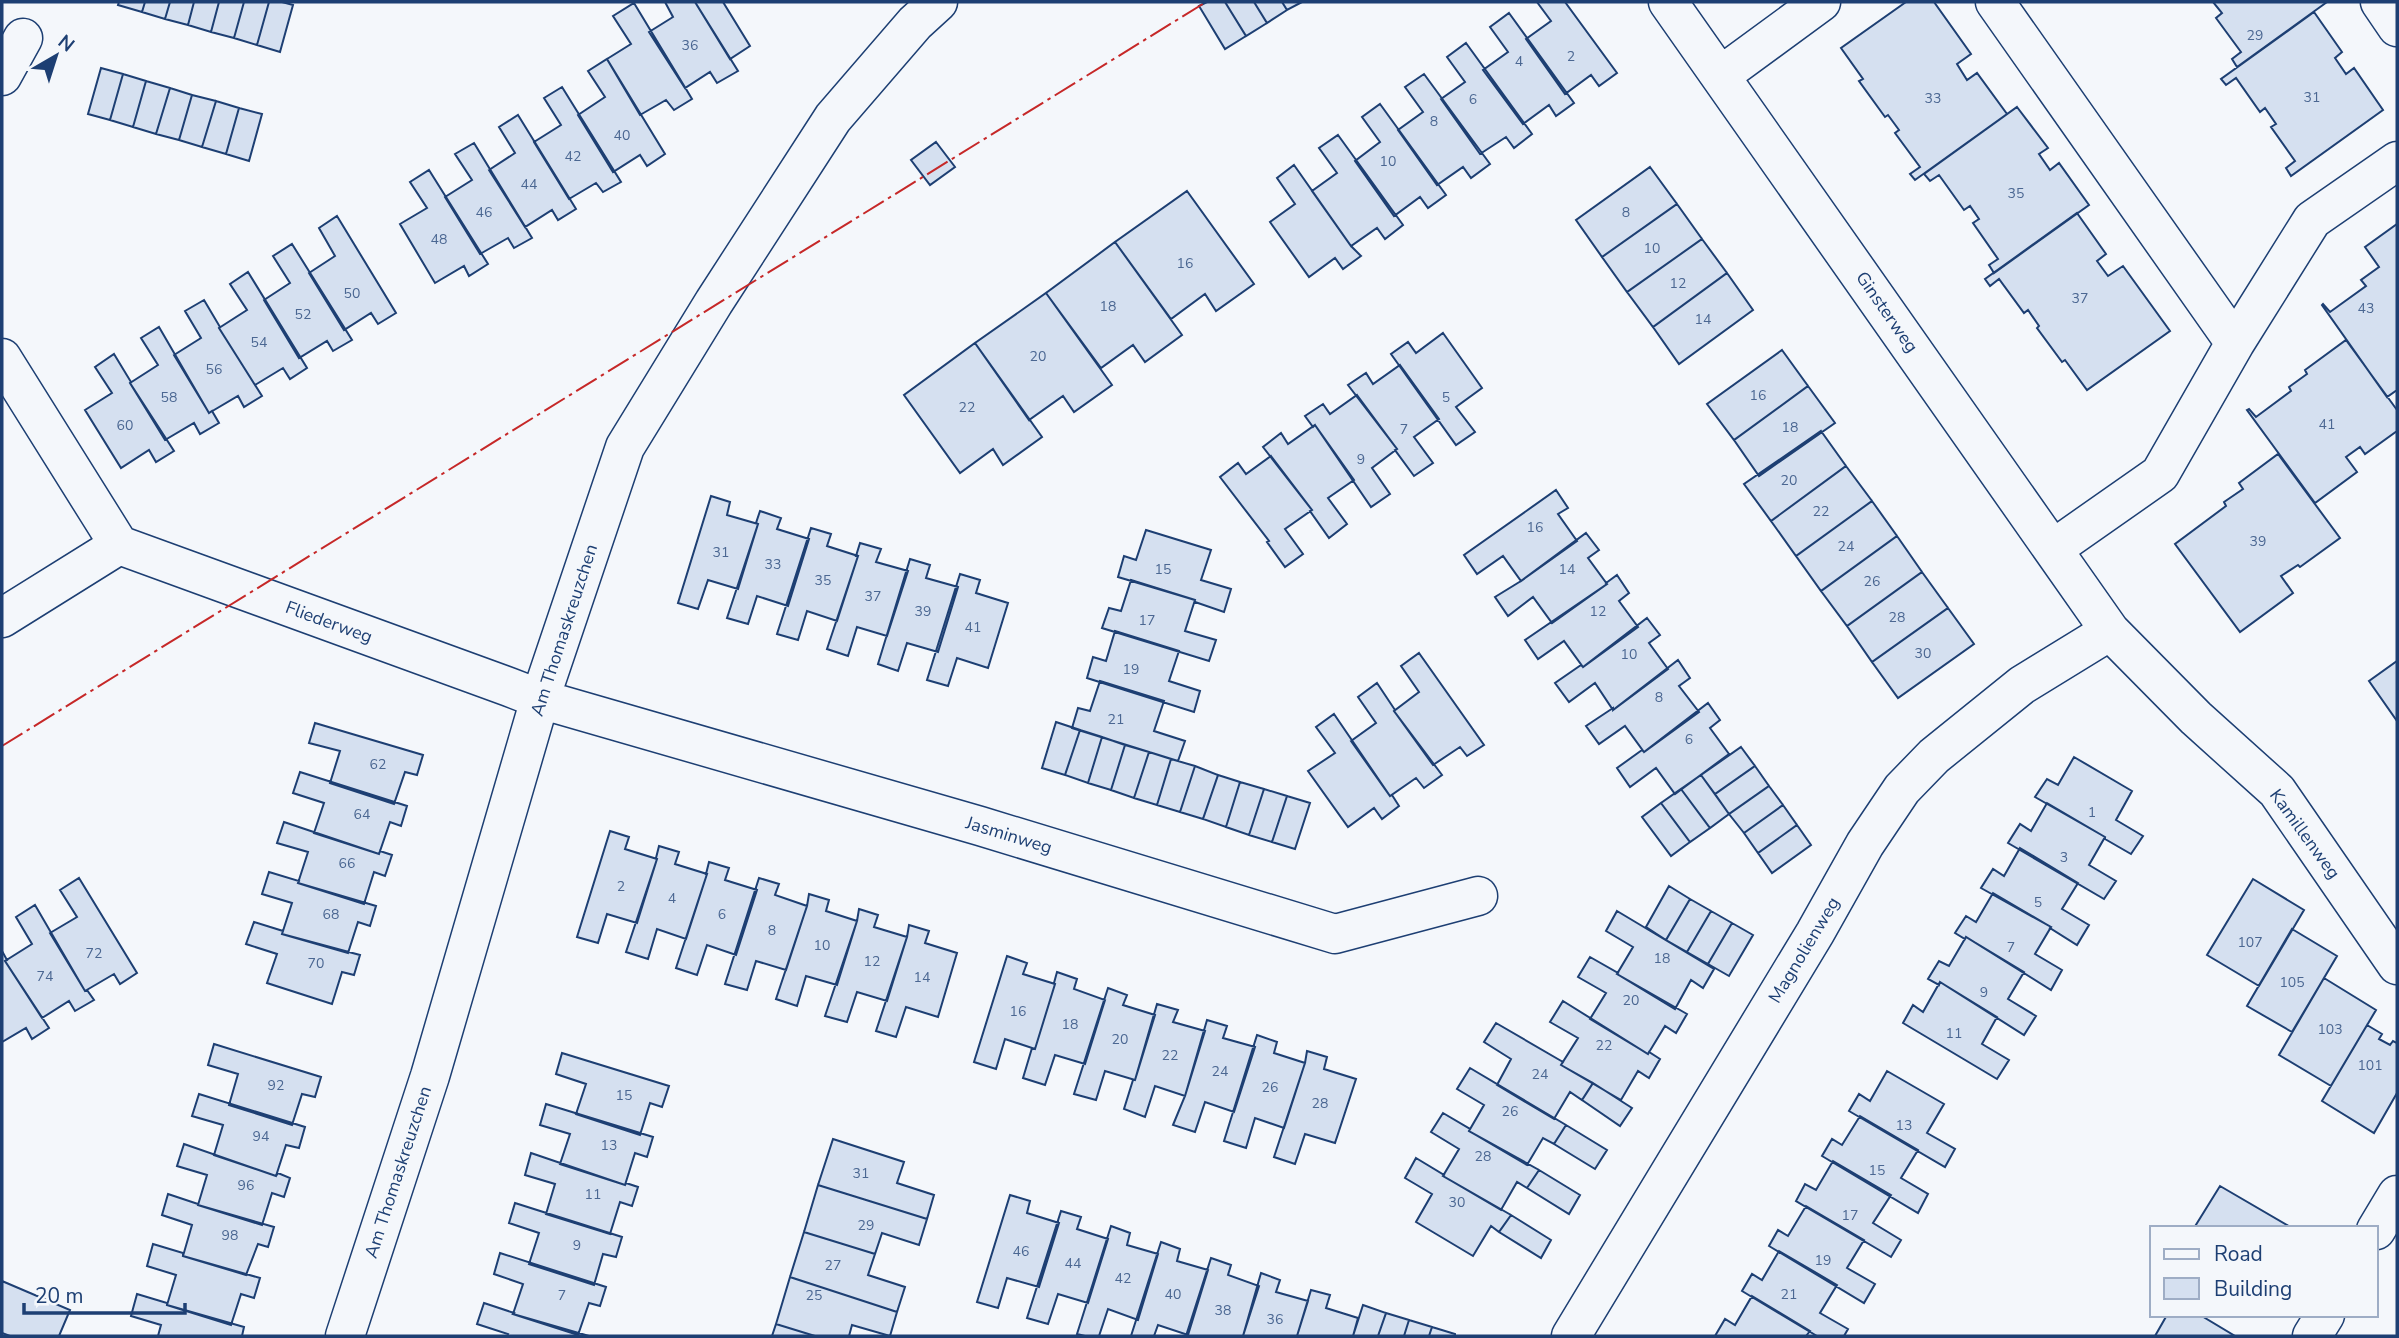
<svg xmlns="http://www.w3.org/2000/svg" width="2399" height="1338" font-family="'Nunito Sans',sans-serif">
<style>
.building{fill:#d5e0f0;stroke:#1d3f73;stroke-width:2}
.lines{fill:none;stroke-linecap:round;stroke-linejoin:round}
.street-casing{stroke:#1d3f73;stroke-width:41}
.street{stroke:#f4f7fb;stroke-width:38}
.power{stroke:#c62828;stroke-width:2;stroke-dasharray:24 5 3.5 5;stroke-linecap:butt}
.labels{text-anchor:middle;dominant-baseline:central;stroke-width:5;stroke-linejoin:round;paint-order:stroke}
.number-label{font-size:14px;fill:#4b6792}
.street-label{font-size:18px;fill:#1d3f73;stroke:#f4f7fb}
</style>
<rect width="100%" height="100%" fill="#f4f7fb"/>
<path class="building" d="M119,2h26l-3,10 -24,-7z
M145,2h25l-5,17 -23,-7z
M170,2h24l-6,23 -23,-6z
M194,2h25l-8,30 -23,-7z
M219,2h25l-10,36 -23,-6z
M244,2h25l-12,43 -23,-7z
M269,2h13l11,3 -13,47 -23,-7z
M665,2h30l43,69 -21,12 -7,-11 -25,16 -36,-56 24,-15z
M695,2h28l27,44 -20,13z
M1207,2h18l21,34 -21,13 -26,-43z
M1225,2h29l13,21 -21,13z
M1254,2h28l5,8 -20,13z
M1282,2h20l-15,8z
M1537,2h28l52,71 -18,13 -8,-11 -26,19 -39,-55 25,-18z
M1906,2h28l37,52 -14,10 10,16 10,-7 30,41 -92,66 -5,-6 10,-7 -25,-34 4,-3 -11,-15 -3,2 -26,-36 4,-2 -22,-31z
M2213,2h114l-90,65 -5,-8 9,-7 -25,-34 6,-5z
M634,3l58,96 -18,11 -8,-10 -26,15 -33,-56 24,-15 -18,-28z
M2314,12l28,40 -7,6 11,16 8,-6 29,42 -92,66 -5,-8 9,-7 -24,-34 5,-3 -11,-16 -5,4 -24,-34 -10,7 -5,-6z
M1509,13l65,90 -18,13 -7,-11 -26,19 -40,-54 25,-18 -18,-25z
M1466,43l66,91 -18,14 -8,-11 -26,17 -39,-55 24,-17 -18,-25z
M607,59l58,95 -18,12 -7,-11 -27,17 -35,-57 27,-18 -17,-26z
M101,68l22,6 -13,46 -22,-6z
M123,74l23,7 -13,46 -23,-7z
M1424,74l66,90 -19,14 -8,-11 -26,18 -39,-55 25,-18 -18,-25z
M146,81l24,7 -14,46 -23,-7z
M562,87l59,95 -18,10 -7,-9 -27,16 -35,-57 27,-17 -17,-27z
M170,88l22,7 -13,45 -23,-6z
M192,95l24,6 -14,46 -23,-7z
M216,101l23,7 -13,46 -24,-7z
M1380,104l66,91 -18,13 -8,-11 -26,19 -39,-55 25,-19 -18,-25z
M2017,107l31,41 -9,6 11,16 9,-7 30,42 -95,68 -5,-8 9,-6 -25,-36 6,-4 -9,-13 -6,4 -25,-35 -9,6 -6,-7z
M239,108l23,6 -13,47 -23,-7z
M518,115l58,94 -18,11 -6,-10 -27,17 -36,-57 26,-17 -16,-26z
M1338,135l65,90 -18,14 -8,-11 -26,18 -39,-55 25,-18 -18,-25z
M936,142l19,25 -25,18 -19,-25z
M474,143l58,95 -18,10 -6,-10 -28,16 -35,-57 27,-17 -17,-26z
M1294,165l57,81 10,10 -18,13 -8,-11 -26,19 -39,-55 25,-18 -18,-26z
M1650,167l27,37 -75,53 -26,-37z
M429,170l59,94 -19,12 -5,-10 -29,17 -35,-59 27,-16 -17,-26z
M1187,191l67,93 -38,27 -11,-17 -34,25 -56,-77z
M1677,204l25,35 -75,53 -25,-35z
M2077,213l29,41 -9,7 11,15 15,-10 47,65 -83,59 -22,-30 -3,2 -25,-34 2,-2 -11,-16 -4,3 -25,-34 -9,7 -5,-7z
M337,216l59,97 -18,11 -7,-11 -27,17 -35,-57 26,-17 -16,-28z
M2397,224v166l-10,7 -65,-92 1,-1 7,8 36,-26 -5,-6 18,-13 -14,-20z
M1702,239l25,34 -74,54 -26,-35z
M1115,242l67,93 -37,27 -12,-17 -32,23 -55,-75z
M292,244l60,96 -19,11 -6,-10 -28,17 -35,-58 26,-17 -17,-27z
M248,272l59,96 -17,11 -7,-11 -28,17 -36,-57 28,-18 -17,-26z
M1727,273l26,37 -74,54 -26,-37z
M1046,293l66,92 -38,27 -11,-16 -34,24 -54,-77z
M204,300l16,27 -1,1 43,68 -18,11 -6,-11 -29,17 -35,-58 27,-17 -16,-27z
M159,327l50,86 3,-2 7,12 -19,11 -6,-11 -29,17 -35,-57 28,-18 -17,-27z
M1443,333l39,55 -26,19 19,25 -19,13 -65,-91 17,-12 8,11z
M2346,340l51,70v21l-32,23 -5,-7 -14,10 11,15 -42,31 -68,-93 2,-1 7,8 35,-26 -2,-4 18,-13 -2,-4z
M975,343l67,94 -39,28 -10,-16 -33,24 -56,-78z
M1782,350l26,36 -74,54 -27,-36z
M114,354l17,28 -1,1 44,68 -18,11 -7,-12 -28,18 -36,-58 27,-17 -17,-26z
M1400,365l39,54 -25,18 19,26 -19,13 -19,-26 2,-1 -49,-64 18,-12 7,11z
M1808,386l27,37 -76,53 -25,-36z
M1357,395l40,54 -25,19 18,26 -19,13 -56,-82 -2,2 -8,-11 18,-12 7,10z
M1315,425l39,55 -26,18 19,26 -18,14 -19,-27 2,-1 -49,-63 18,-14 7,11z
M1821,431l25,35 -75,55 -27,-37z
M2278,454l62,84 -40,29 -2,-2 -17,11 12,17 -53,39 -65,-88 51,-38 -2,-4 19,-13 -4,-6z
M1271,456l41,54 -27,19 18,25 -18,13 -18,-25 2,-1 -49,-64 18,-14 8,11z
M1846,466l26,35 -76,55 -25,-35z
M1556,490l12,18 -10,6 19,27 -56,40 -18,-25 -26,18 -13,-19z
M711,496l19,6 -3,13 31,9 -20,65 -30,-9 -10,29 -20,-6z
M1872,501l25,35 -76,55 -25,-35z
M760,511l21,7 -4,11 32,10 -21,67 -31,-10 -9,28 -21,-6 31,-94 -2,-1z
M811,528l20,6 -4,12 31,10 -21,65 -30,-10 -9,29 -21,-6z
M1146,530l65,20 -10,30 30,9 -7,23 -29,-10v-2l-77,-23 6,-21 12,4z
M1586,533l13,17 -11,8 19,26 -55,39 -19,-26 -25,19 -13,-19 26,-16z
M1897,536l25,36 -75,54 -26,-35z
M860,543l21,6 -5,13 32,9 -21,65 -30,-9 -9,29 -21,-7 31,-93h-2z
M910,559l20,6 -4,13 32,9 -20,65 -31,-9 -9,28 -20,-7z
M1922,572l26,36 -76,54 -25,-36z
M960,574l20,6 -4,13 32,10 -20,65 -31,-10 -9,28 -21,-6z
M1617,575l12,18 -10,8 19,26 -55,40 -19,-26 -26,18 -13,-19 82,-56 -1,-1z
M1131,580l64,20 -10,31 31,9 -7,21 -107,-33 7,-20 12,3z
M1948,608l26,36 -76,54 -26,-36z
M1647,618l13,17 -11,8 19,26 -55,41 -18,-27 -26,19 -14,-19 26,-18 2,2z
M1115,631l64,20 -10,30 31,10 -6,21 -107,-34 6,-21 13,4z
M1419,653l65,92 -17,11 -7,-9 -27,18 -39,-54 25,-19 -18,-26z
M1678,660l12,18 -11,8 20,26 -55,40 -19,-26 -26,18 -13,-18 27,-18v2z
M2397,661v60l-28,-40z
M1100,681l64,20 -10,30 31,10 -7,20 -106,-33 6,-20 12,3z
M1377,683l18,27 -1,1 48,64 -18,13 -8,-10 -26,18 -39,-55 25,-18 -18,-26z
M1708,703l12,17 -10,8 19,26 -54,40 -19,-26 -26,19 -13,-19 25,-18 2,2z
M1334,714l56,82 2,-1 7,11 -17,13 -8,-11 -26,19 -40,-56 27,-18 -19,-26z
M1056,722l24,8 -15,45 -23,-7z
M315,723l108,32 -6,20 -12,-3 -11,32 -64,-21 10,-32 -31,-8z
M1080,730l22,7 -14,46 -23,-8z
M1102,737l23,8 -14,45 -23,-7z
M1125,745l24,7 -15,46 -23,-8z
M1741,747l14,19 -40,28 -14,-19z
M1149,752l22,7 -14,46 -23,-7z
M2074,757l58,34 -16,29 27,16 -12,18 -26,-15v-2l-70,-40 12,-18 11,6z
M1171,759l24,7 -15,46 -23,-7z
M1195,766l23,9 -15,44 -23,-7z
M1755,766l14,20 -40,28 -14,-20z
M300,772l107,34 -6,20 -11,-4 -11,32 -65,-21 10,-30 -31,-10z
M1218,775l22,7 -14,45 -23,-8z
M1701,775l28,39 -19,14 -29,-39z
M1240,782l24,7 -15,46 -23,-8z
M1769,786l14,19 -39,28 -15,-19z
M1264,789l23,7 -15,46 -23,-7z
M1681,789l29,39 -20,14 -29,-39z
M1287,796l23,7 -15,46 -23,-7z
M1661,803l29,39 -19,14 -29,-39z
M2047,803l58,34 -16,28 27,16 -12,18 -96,-56 12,-19 11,7z
M1783,805l14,20 -39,28 -14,-20z
M284,822l95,32 1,-3 12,4 -7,21 -11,-4 -10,32 -66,-21 10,-31 -31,-9z
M1797,825l14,20 -39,28 -14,-20z
M610,831l19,6 -4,12 32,10 -20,64 -30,-9 -9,29 -21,-6z
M659,846l20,6 -4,12 32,10 -21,65 -29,-10 -9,30 -22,-7 31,-93 -1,-1z
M2020,848l58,35 -16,26 27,16 -12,20 -27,-17 1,-1 -70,-39 12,-19 11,7z
M709,862l20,6 -4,12 32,10 -21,65 -29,-10 -10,30 -21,-7 31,-94h-1z
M269,872l30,9 -1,2 78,23 -6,20 -12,-4 -10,31 -66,-19 10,-31 -30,-9z
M79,878l58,95 -17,11 -6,-10 -29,17 -35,-58 27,-16 -17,-27z
M759,878l20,6 -4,11 32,11 -21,64 -30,-9 -9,29 -22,-6z
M2253,879l51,31 -45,76 -52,-31z
M1669,886l21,13 -24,41 -20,-13z
M1993,893l58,34 -16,27 27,16 -11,20 -85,-53 -1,2 -10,-6 11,-17 10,6z
M809,894l20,6 -3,11 31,10 -20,64 -31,-9 -9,30 -21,-7 31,-93z
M1690,899l21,12 -24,41 -21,-12z
M35,905l50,86 2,-1 7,10 -19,11 -6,-10 -27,17 -37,-57 27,-17 -16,-27z
M859,909l19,6 -4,12 33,10 -20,64 -30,-9 -10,30 -22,-6 32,-95z
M1617,911l97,58 -11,19 -12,-8 -16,29 -58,-35 16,-27 -27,-16z
M1711,911l21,12 -24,41 -21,-12z
M254,922l29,9 -1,3 78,21 -6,20 -12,-3 -10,32 -65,-21 10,-29 -31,-10z
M1732,923l21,12 -24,41 -21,-12z
M909,925l20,6 -4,12 32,10 -19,64 -32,-10 -10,30 -20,-6 31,-94z
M2292,929l45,27 -45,76 -45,-26z
M1966,937l58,35 -16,27 28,17 -12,19 -84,-53 -1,3 -11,-6 11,-18 10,5z
M2,951l5,9 -2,1 44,67 -17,11 -6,-11 -24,14z
M1007,956l20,7 -4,11 32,10 -20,65 -30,-10 -9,30 -22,-7z
M1590,957l28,16 -1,1 70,40 -11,19 -11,-7 -17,28 -58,-35 16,-26 -28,-16z
M1057,972l20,7 -3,10 31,11 -20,64 -30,-9 -10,30 -22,-7 9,-30 3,1 20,-65 -1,-1z
M2324,978l52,32 -45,76 -52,-31z
M1940,982l57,35 -15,27 27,16 -12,19 -94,-56 10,-18 10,7z
M1108,988l19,7 -4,10 32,10 -20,65 -30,-9 -9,29 -22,-6z
M1563,1001l85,53 1,-2 11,7 -11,19 -11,-7 -17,29 -60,-35 17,-27 -28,-16z
M1157,1004l21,6 -5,12 32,9 -20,65 -30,-10 -10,31 -21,-8 9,-29h2z
M1207,1020l20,6 -4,12 32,9 -21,65 -29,-10 -10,30 -22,-7 12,-29z
M1496,1023l67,39 -2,3 32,18 -11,17 -12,-8 -16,27 -57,-34 14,-26 -27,-17z
M2367,1025l15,9 -3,5 11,6 3,-4 4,2v50l-23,40 -52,-32z
M1257,1035l20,7 -3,11 31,10 -21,65 -29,-10 -9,30 -22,-7z
M214,1044l107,33 -6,20 -13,-3 -10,31 -63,-20 9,-31 -30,-9z
M1307,1051l20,6 -3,12 32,10 -21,64 -30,-9 -10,30 -21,-7 31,-94z
M562,1053l107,33 -7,21 -12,-4 -10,32 -64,-21 10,-30 -30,-10z
M1470,1068l96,57 -12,19 -11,-6 -16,27 -58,-34 15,-26 -27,-16z
M1887,1071l57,33 -17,29 28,16 -10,18 -96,-56 10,-17 11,7z
M1593,1083l39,25 -12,18 -38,-26z
M199,1094l106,33 -6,21 -13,-3 -10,31 -62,-21 9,-30 -31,-9z
M546,1104l107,33 -6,20 -12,-4 -10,32 -65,-21 10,-30 -30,-9z
M1443,1113l27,16 -1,2 70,39 -12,18 -10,-6 -16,28 -58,-34 16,-27 -28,-17z
M1860,1116l58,34 -17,28 27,16 -10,19 -96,-57 10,-17 10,6z
M1566,1125l41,25 -12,19 -41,-25z
M833,1139l71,23 -7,21 37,12 -7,24 -109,-34z
M184,1144l92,32 2,-3 12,5 -6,19 -12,-4 -10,32 -64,-20 9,-30 -30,-9z
M531,1153l94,32 1,-2 12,4 -6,19 -12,-4 -10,32 -64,-20 9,-30 -30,-9z
M1416,1158l28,17 -1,1 68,39 -12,17 -8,-6 -18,30 -57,-34 16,-28 -27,-16z
M1833,1161l58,34 -18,28 28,17 -10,17 -95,-56 9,-17 11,6z
M1539,1170l41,25 -11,19 -42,-26z
M818,1185l109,34 -8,26 -37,-12 -7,21 -71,-22z
M2220,1186l72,42h-98z
M168,1194l30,10v1l76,22 -6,20 -10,-3 -12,31 -63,-19 9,-31 -30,-10z
M1010,1195l20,6 -3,12 32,10 -20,64 -32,-9 -9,30 -21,-6z
M515,1203l107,34 -6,20 -13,-3 -9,31 -65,-21 10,-31 -30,-10z
M1806,1206l58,34 -17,28 28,16 -11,19 -95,-57 9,-16 10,6z
M1061,1211l20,6 -4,12 31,10 -20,64 -30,-9 -10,30 -21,-6z
M1511,1215l40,25 -10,18 -42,-26z
M1111,1226l19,7 -3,12 31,9 -20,66 -30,-11 -9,27h-14l-8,-2z
M804,1232l71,22 -7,21 37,12 -8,25 -107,-35z
M1161,1242l19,7 -3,12 31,9 -20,65 -30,-10 -4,11h-23z
M153,1244l30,9v3l77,22 -6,20 -13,-4 -10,31 -64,-20 9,-30 -29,-9z
M1779,1251l58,34 -17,28 28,16 -4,7h-27l-75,-45 10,-17 10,6z
M500,1253l106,34 -6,19 -11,-3 -11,32 -65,-21 10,-30 -29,-10z
M1211,1258l20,7 -3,10 31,11 -16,50h-57z
M1261,1273l19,7 -4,12 32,9 -11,35h-54z
M790,1277l107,35 -7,24 -38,-11 -3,11h-34l-39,-12z
M2,1281l68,29 -11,26h-49l-8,-3z
M1311,1290l19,5 -4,13 32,10 -5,18h-56z
M137,1294l30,9v2l77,22 -2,9h-84l3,-11 -30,-9z
M1752,1296l58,35 -4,5h-91l10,-17 10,6z
M484,1303l30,10 -1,1 76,22h-82l1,-2 -31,-10z
M1363,1305l23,8 -8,23h-25z
M1386,1313l23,7 -5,16h-26z
M2167,1315h33l35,21h-80z
M1409,1320l23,7 -3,9h-25z
M776,1324l39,12h-43z
M1432,1327l23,7v2h-26z"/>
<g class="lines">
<g class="street-casing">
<path id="street" d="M1668,2l442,629 86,87 81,73 120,174
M1995,2l240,341
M2380,2l17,25
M2,76l21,-38
M1720,76l101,-74
M2,358l117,187 390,142 31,12 440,127 355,108 143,-38
M2053,549l107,-75 75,-131 77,-123 85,-59
M2,618l117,-73
M2376,1230l21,-35
M345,1336l85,-260 110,-377 85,-252 89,-145 119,-184 82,-95 23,-21
M1571,1336l244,-403 50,-89 37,-55 32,-33 88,-71 88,-54
M2312,1336l13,-21"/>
</g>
<use href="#street" class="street"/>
<path class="power" d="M2,746l1204,-744"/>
</g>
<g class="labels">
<g class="number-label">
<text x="2255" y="35">29</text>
<text x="690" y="45">36</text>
<text x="1571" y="56">2</text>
<text x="1519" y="61">4</text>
<text x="2312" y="97">31</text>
<text x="1933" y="98">33</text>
<text x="1473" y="99">6</text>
<text x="1434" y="121">8</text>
<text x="622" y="135">40</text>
<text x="573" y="156">42</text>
<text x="1388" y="161">10</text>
<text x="529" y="184">44</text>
<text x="2016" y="193">35</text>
<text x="484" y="212">46</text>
<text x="1626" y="212">8</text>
<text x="439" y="239">48</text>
<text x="1652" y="248">10</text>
<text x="1185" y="263">16</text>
<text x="1678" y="283">12</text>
<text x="352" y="293">50</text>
<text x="2080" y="298">37</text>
<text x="1108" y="306">18</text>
<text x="2366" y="308">43</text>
<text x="303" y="314">52</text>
<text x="1703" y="319">14</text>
<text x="259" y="342">54</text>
<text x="1038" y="356">20</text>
<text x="214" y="369">56</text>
<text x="1758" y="395">16</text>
<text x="169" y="397">58</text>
<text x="1446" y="397">5</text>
<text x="967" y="407">22</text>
<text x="2327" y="424">41</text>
<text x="125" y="425">60</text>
<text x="1790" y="427">18</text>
<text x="1404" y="429">7</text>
<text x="1361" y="459">9</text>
<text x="1789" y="480">20</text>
<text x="1821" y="511">22</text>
<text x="1535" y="527">16</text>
<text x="2258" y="541">39</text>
<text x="1846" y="546">24</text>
<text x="721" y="552">31</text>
<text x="773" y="564">33</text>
<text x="1163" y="569">15</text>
<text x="1567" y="569">14</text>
<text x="823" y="580">35</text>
<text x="1872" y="581">26</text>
<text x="873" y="596">37</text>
<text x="923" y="611">39</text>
<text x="1598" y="611">12</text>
<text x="1897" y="617">28</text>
<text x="1147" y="620">17</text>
<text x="973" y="627">41</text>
<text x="1923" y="653">30</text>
<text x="1629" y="654">10</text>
<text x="1131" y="669">19</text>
<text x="1659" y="697">8</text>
<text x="1116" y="719">21</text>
<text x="1689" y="739">6</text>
<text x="378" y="764">62</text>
<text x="2092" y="812">1</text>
<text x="362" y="814">64</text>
<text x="2064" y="857">3</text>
<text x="347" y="863">66</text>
<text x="621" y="886">2</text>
<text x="672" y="898">4</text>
<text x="2038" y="902">5</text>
<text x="331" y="914">68</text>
<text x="722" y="914">6</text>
<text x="772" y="930">8</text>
<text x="2250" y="942">107</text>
<text x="822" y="945">10</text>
<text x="2011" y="947">7</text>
<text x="94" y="953">72</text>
<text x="1662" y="958">18</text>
<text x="872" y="961">12</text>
<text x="316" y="963">70</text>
<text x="45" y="976">74</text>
<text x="922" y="977">14</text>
<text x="2292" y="982">105</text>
<text x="1984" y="992">9</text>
<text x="1631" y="1000">20</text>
<text x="1018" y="1011">16</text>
<text x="1070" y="1024">18</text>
<text x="2330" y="1029">103</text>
<text x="1954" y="1033">11</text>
<text x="1120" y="1039">20</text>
<text x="1604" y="1045">22</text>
<text x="1170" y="1055">22</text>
<text x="2370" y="1065">101</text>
<text x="1220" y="1071">24</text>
<text x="1540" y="1074">24</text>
<text x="276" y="1085">92</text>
<text x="1270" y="1087">26</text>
<text x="624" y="1095">15</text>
<text x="1320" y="1103">28</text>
<text x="1510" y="1111">26</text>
<text x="1904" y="1125">13</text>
<text x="261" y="1136">94</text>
<text x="609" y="1145">13</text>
<text x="1483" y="1156">28</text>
<text x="1877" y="1170">15</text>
<text x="861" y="1173">31</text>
<text x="246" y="1185">96</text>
<text x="593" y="1194">11</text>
<text x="1457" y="1202">30</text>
<text x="1850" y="1215">17</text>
<text x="866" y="1225">29</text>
<text x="230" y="1235">98</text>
<text x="577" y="1245">9</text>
<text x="1021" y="1251">46</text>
<text x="1823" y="1260">19</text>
<text x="1073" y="1263">44</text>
<text x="833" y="1265">27</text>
<text x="1123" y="1278">42</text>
<text x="1173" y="1294">40</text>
<text x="1789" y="1294">21</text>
<text x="562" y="1295">7</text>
<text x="814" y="1295">25</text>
<text x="1223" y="1310">38</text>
<text x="1275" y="1319">36</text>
</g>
<g class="street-label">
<text transform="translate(1887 312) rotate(55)">Ginsterweg</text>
<text transform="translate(329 622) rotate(20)">Fliederweg</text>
<text transform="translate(564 630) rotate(-72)">Am Thomaskreuzchen</text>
<text transform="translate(2305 834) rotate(54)">Kamillenweg</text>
<text transform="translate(1009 835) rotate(17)">Jasminweg</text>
<text transform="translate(1804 950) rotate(-59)">Magnolienweg</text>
<text transform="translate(398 1172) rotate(-72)">Am Thomaskreuzchen</text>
</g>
</g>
<rect width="2399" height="1338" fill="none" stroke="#1d3f73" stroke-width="7"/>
<rect x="2150" y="1226" width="228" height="91" fill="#f4f7fb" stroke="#9eadc5" stroke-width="2"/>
<rect x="2164" y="1249" width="35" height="10" fill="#f4f7fb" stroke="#9eadc5" stroke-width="2"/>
<text x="2214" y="1261" font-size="21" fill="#1d3f73">Road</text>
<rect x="2164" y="1278" width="35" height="21" fill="#d5e0f0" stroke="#9eadc5" stroke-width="2"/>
<text x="2214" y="1296" font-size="21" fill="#1d3f73">Building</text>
<g transform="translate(56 56) rotate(39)" stroke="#f4f7fb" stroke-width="5" paint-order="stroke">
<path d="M0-5L12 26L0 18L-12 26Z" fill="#1d3f73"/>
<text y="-10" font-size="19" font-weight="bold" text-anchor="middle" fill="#1d3f73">N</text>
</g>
<path d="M24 1303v10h161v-10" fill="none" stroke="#1d3f73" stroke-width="3.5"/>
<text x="35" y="1303" font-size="21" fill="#1d3f73" stroke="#f4f7fb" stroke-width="5" paint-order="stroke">20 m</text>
</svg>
